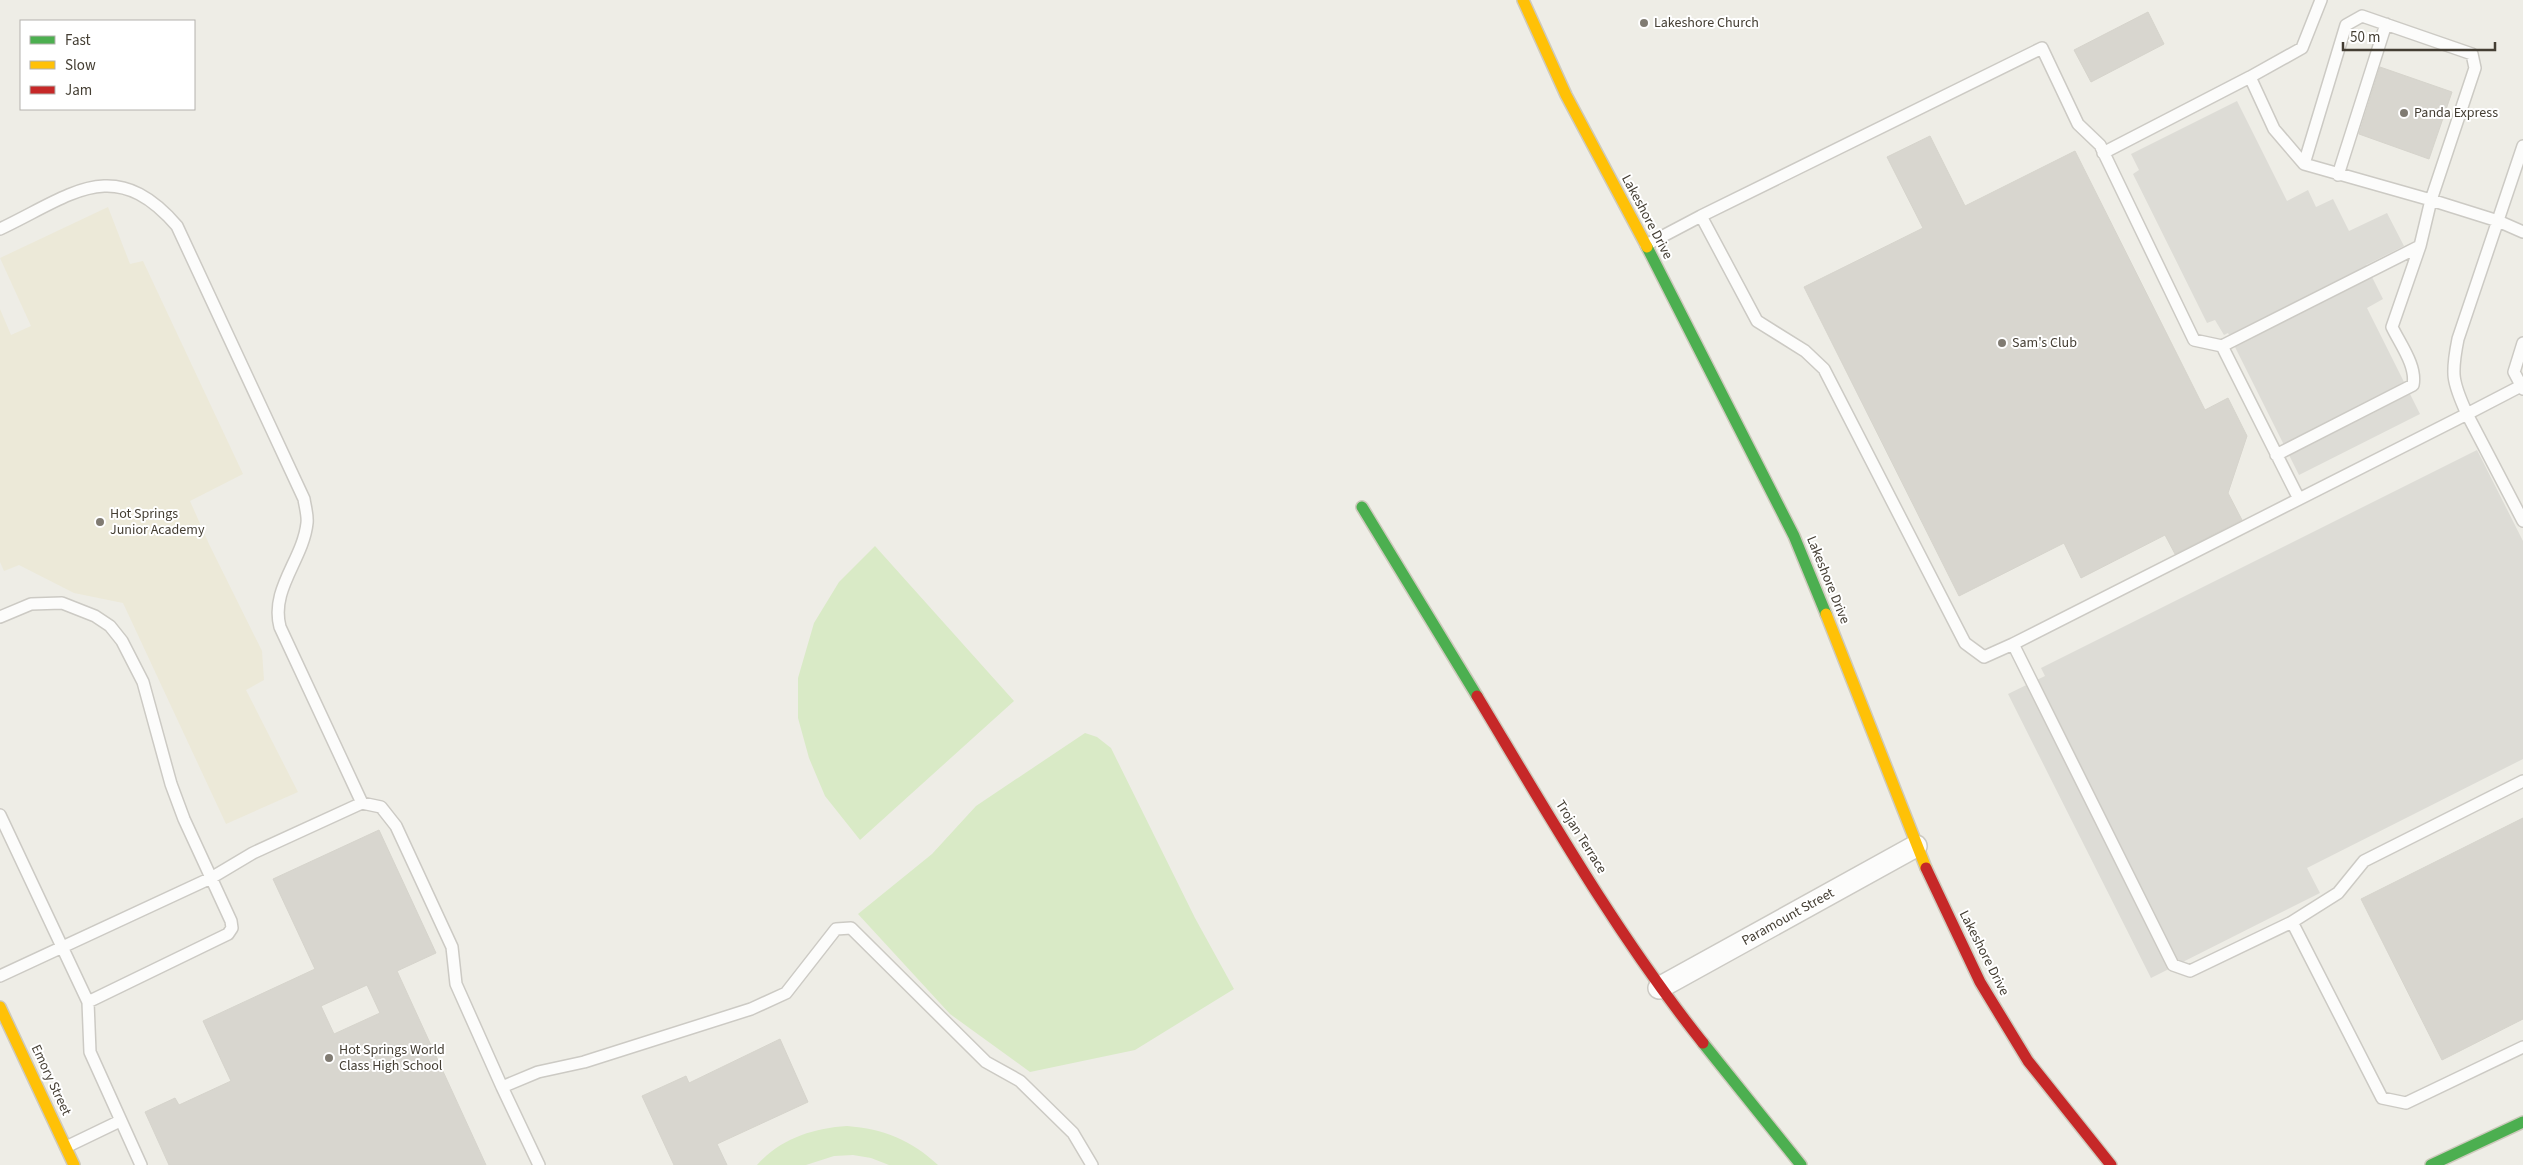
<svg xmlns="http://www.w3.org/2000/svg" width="2523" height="1165" font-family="'Source Sans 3',sans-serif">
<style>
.education{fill:#ece9d8}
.green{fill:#d9eac6}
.parking{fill:#dddcd6}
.building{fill:#d8d6cf;stroke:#d6d4cc;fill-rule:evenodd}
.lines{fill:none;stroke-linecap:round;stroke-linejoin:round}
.lane-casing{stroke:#cccac4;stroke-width:14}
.street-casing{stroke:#cccac4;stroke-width:24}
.fast-casing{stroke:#cecabd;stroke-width:14}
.slow-casing{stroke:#cecabd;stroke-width:14}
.jam-casing{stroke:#cecabd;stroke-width:14}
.lane{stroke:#fcfcfb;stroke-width:11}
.street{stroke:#fcfcfb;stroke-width:21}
.fast{stroke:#4caf50;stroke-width:11}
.slow{stroke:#ffc107;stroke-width:11}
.jam{stroke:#c62828;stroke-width:11}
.poi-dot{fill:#807b72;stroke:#fff;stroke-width:2}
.labels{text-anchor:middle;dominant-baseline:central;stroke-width:4;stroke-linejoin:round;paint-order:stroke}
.poi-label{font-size:14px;fill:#443e33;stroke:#fff;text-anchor:start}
.street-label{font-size:14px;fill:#443e33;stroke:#fff}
</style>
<rect width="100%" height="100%" fill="#eeede6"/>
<path class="education" d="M108,207l22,57 13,-3 100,213 -53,27 19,43 53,107 2,29 -18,10 52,102 -72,32 -103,-221 -49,-10 -55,-28 -15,6 -4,-9v-253l11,26 20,-9 -31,-68z"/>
<path class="green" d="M875,546l139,155 -154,139 -35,-44 -16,-38 -11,-40v-40l16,-55 25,-41z
M1085,733l12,4 14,11 84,170 39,71 -99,61 -105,22 -80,-58 -92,-100 74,-60 44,-48z
M847,1126c37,3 64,14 91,39h-49l-18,-7 -18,-3 -19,1 -28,9h-49c23,-26 56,-37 90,-39z"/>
<path class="parking" d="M2237,101l50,100 21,-11 8,17 17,-8 16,32 38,-18 17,33 -38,19 17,34 -16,9 53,106 -121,61 -71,-142 -4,2 -9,-15 -8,3 -74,-149 6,-4 -8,-16z
M2477,450l46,91v218l-216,109 13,25 -169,85 -143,-284 37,-18 -4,-8z"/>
<path class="building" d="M2148,12l16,32 -73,38 -17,-32z
M2380,67l72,25 -23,67 -70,-25z
M1930,136l35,70 110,-55 130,259 23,-12 19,38 -19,57 14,27 -67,34 -10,-19 -84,43 -17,-35 -105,53 -155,-309 119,-59 -36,-71z
M2523,818v201l-81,41 -81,-161z
M379,830l57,123 -39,18 89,194h-317l-24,-53 30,-14 4,7 52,-24 -28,-60 112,-52 -42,-90zM367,985l13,28 -46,21 -13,-28z
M780,1039l28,63 -91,42 10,21h-53l-32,-69 44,-20 3,7z"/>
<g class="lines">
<g class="lane-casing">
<path id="lane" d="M2103,153l147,-76
M2304,164l42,-139 16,-9 110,38 3,14 -44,132 67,21 25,11
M2338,175l48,-151
M1701,216l341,-168 36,76 22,21 94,195 28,6 198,-100 11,-46 -127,-36 -30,-35 -24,-52 52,-29 19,-48
M0,229c70,-33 114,-76 177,-3l127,273c1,7 4,17 3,24 -4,37 -37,66 -27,104l82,176
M1646,245l55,-29 56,105 48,30 19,18 141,274 19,14 29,-13 160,321 17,6 102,-49 90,176 24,5 117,-56
M2523,343l-9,29 9,17
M2222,346l77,153
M2521,386l-54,28c-15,-33 -16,-40 -9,-75l65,-193
M2276,455l137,-70c4,-19 -13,-41 -21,-58l28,-81
M0,617l31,-13 31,-1 33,13 15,10 12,15 21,41 28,102 13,35 47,102 1,7 -4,6 -140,68
M2013,644l454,-230 56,107
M0,815l88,187 2,50 51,113
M2292,922l46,-29 26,-32 159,-80
M0,976l211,-98 42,-25 109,-50 19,4 15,19 56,121 4,37 46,103 36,-15 46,-10 167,-53 35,-16 50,-64 15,-1 135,134 34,19 53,52 19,32
M502,1087l37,78
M66,1147l54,-26"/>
</g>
<g class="street-casing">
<path id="street" d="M1659,988l257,-142"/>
</g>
<g class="fast-casing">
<path id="fast" d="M1647,247l147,289 32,78
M1362,507l115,189
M1703,1043l98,122
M2431,1165l92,-43"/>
</g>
<g class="slow-casing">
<path id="slow" d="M1523,0l43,95 81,152
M1826,614l100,254
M0,1007l74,158"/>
</g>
<g class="jam-casing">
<path id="jam" d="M1477,696c71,118 140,239 226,347
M1926,868l54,114 48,79 83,104"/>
</g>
<use href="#lane" class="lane"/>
<use href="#street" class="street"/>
<use href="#fast" class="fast"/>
<use href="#slow" class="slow"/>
<use href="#jam" class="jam"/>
</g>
<g class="poi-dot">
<circle cx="1644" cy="23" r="5"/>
<circle cx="2404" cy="113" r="5"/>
<circle cx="2002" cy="343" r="5"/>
<circle cx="100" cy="522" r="5"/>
<circle cx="329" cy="1058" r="5"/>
</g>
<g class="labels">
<g class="poi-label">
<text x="1654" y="23">Lakeshore Church</text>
<text x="2414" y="113">Panda Express</text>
<text x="2012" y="343">Sam's Club</text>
<text x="110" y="514">Hot Springs<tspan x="110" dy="16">Junior Academy</tspan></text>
<text x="339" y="1050">Hot Springs World<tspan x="339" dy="16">Class High School</tspan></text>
</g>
<g class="street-label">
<text transform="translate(1647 217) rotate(62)">Lakeshore Drive</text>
<text transform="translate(1828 580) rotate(68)">Lakeshore Drive</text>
<text transform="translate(1581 837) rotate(58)">Trojan Terrace</text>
<text transform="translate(1788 917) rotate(-29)">Paramount Street</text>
<text transform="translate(1984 953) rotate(63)">Lakeshore Drive</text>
<text transform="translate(51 1080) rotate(65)">Emory Street</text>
</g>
</g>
<rect x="20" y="20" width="175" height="90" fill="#ffffff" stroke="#b4b2ad"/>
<rect x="30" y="36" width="25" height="8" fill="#4caf50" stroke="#b4b2ad"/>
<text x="65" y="45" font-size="15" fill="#443e33">Fast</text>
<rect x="30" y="61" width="25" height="8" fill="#ffc107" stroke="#b4b2ad"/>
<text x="65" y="70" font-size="15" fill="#443e33">Slow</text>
<rect x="30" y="86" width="25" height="8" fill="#c62828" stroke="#b4b2ad"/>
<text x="65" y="95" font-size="15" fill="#443e33">Jam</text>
<path d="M2343 42v8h152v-8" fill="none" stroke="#443e33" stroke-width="2.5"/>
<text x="2350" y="42" font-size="15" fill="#443e33" stroke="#ffffff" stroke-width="4" paint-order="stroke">50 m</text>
</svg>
